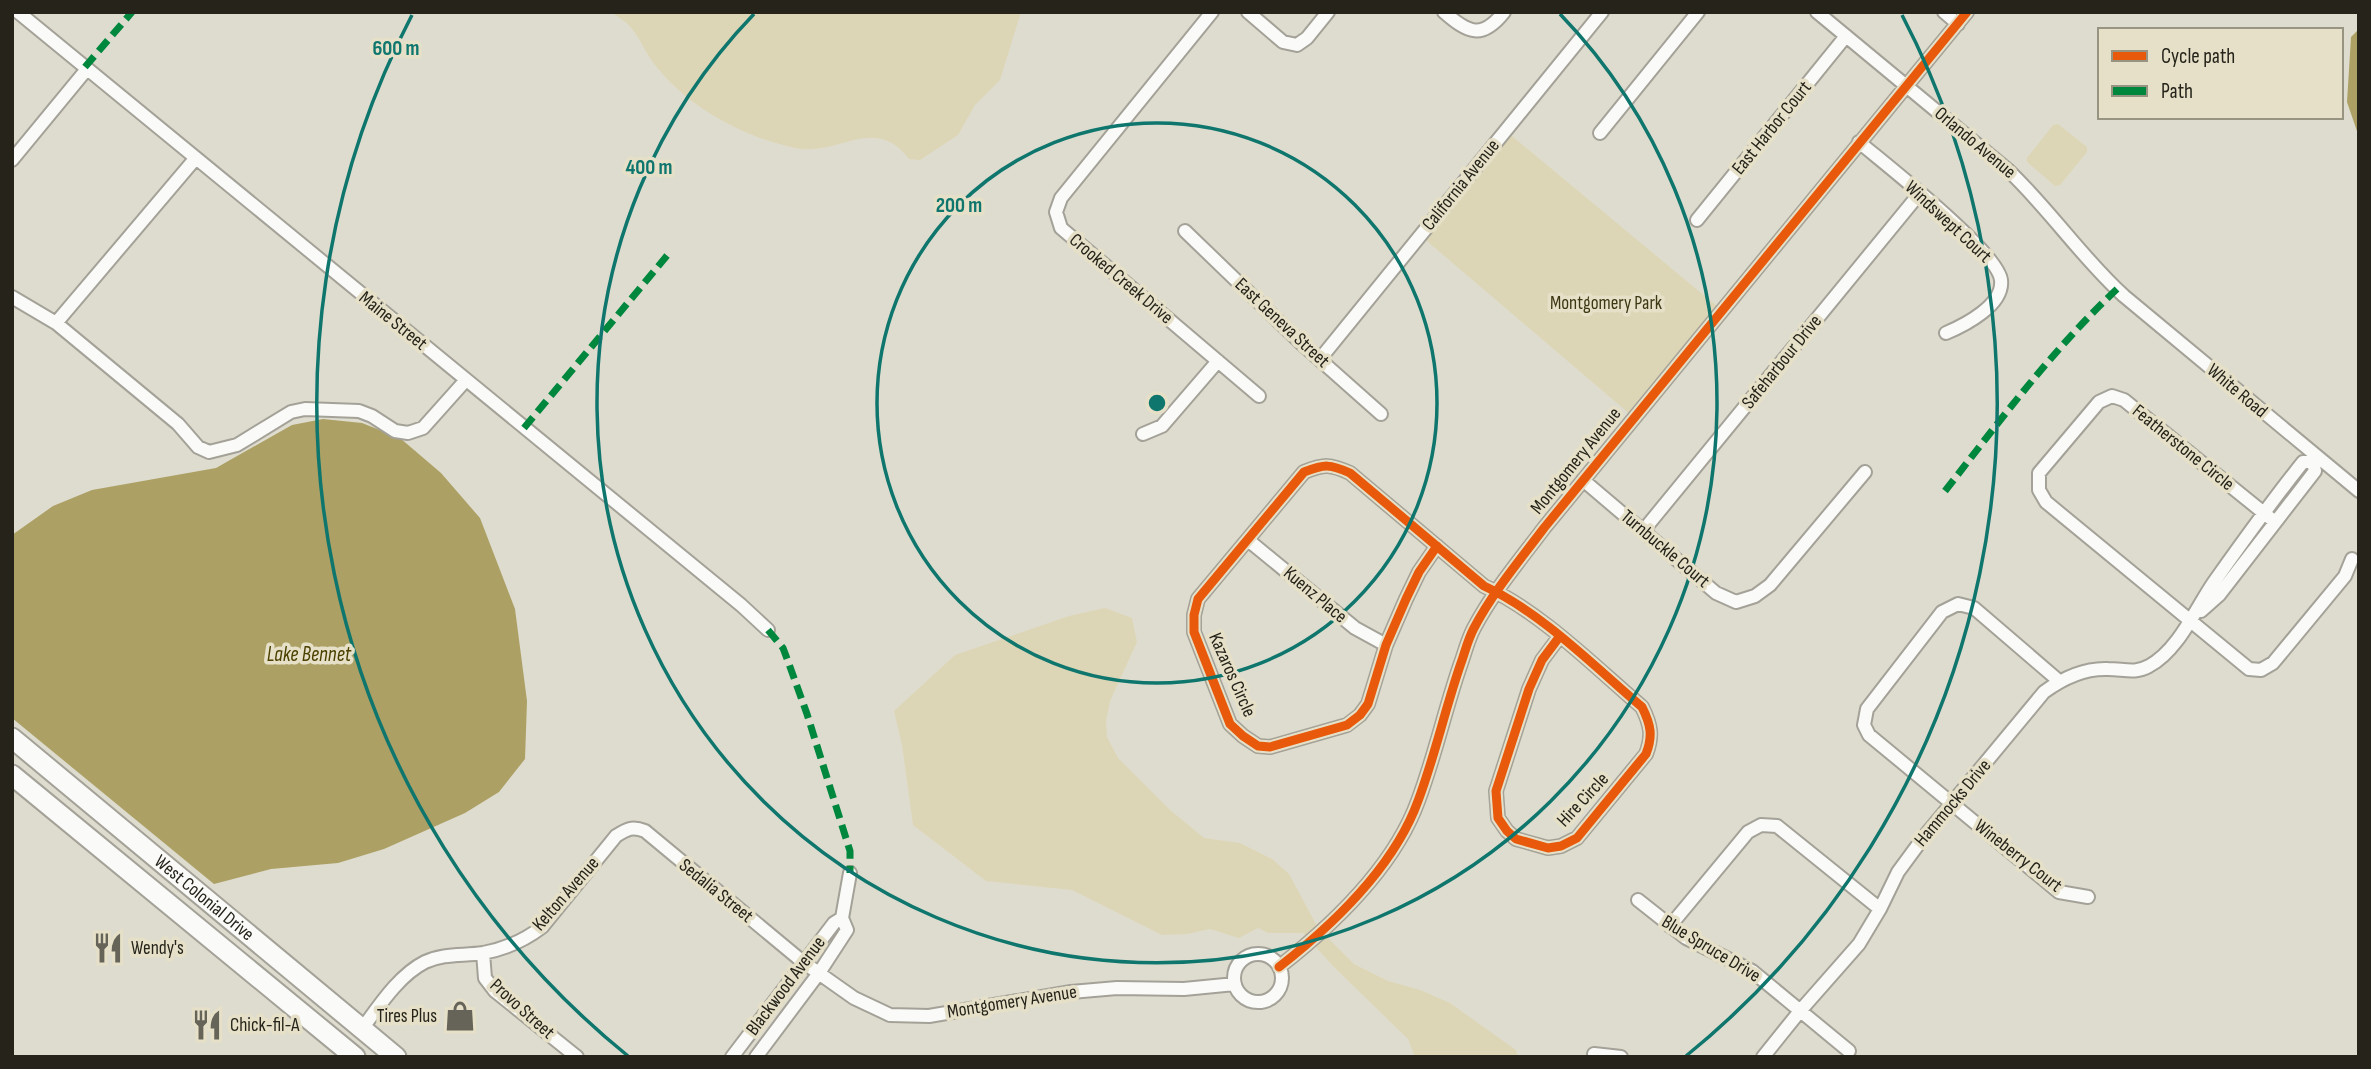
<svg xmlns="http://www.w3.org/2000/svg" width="2371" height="1069" font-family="'Sofia Sans Condensed',sans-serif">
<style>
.green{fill:#ddd6b6}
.water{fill:#aca065}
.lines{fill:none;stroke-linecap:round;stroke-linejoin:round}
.minor-casing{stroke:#a4a298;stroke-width:16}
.highway-casing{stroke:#a4a298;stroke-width:23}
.minor{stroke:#fafaf8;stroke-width:12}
.highway{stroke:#fafaf8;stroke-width:19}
.quiet{stroke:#00873e;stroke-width:7;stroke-dasharray:14 7;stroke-linecap:butt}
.cycleway-casing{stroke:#e5e0c7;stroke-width:13}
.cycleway{stroke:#e8590c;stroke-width:9}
.ring{fill:none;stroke:#0f766e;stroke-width:3.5}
.labels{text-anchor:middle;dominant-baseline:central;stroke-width:7;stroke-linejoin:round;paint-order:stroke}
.street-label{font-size:19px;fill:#25231a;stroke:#e5e0c7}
.park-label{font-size:19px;fill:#3e3714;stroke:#e5e0c7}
.poi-label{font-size:19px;fill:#25231a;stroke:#e5e0c7;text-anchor:start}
.water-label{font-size:21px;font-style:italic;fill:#4c4000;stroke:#e5e0c7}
.centre{fill:#0f766e;stroke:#e5e0c7;stroke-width:3.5}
.ring-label{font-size:21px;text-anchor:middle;font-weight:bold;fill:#0f766e;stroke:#e5e0c7;stroke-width:7;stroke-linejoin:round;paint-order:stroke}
</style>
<rect width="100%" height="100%" fill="#dedcce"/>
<path class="green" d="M611,12h410l-21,68 -25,25 -17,30 -38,25 -11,-1c-34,-46 -71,-2 -114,-11 -52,-11 -107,-41 -140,-83 -9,-11 -14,-25 -23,-36 -5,-7 -14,-12 -21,-17z
M2058,124l29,23v5l-27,33 -5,1 -28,-24v-4l26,-33z
M1507,132l211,175 -87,108 -203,-173 -3,-7z
M1105,608l27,10 5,24 -27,59 -4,20 1,16 11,21 51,51 35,29 36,5 32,16 17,15 29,54 36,36 34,17 32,9 30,13 66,47 2,7h-103l-7,-18 -75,-73 -30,-33h-35l-10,-5 -19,10 -29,-9 -23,5 -25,1 -90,-45 -86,-9 -73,-56 -11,-80 -8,-34 61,-56 114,-39z"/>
<path class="water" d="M2359,29v108l-12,-35 4,-65z
M323,419l39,4 38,15 41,35 39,45 35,91 12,92 -2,58 -26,33 -34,21 -81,36 -46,14 -67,6 -57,15 -202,-166v-183l41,-29 39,-16 124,-22 76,-43z"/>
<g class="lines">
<g class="minor-casing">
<path id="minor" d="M18,12l723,593 27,25
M1212,12l-151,186 -5,14 5,16 198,168
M1248,12l35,30 14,3 10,-7 21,-26
M1444,12c24,21 38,28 60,0
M1817,12l192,159c41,39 73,87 115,125l235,195
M1944,12l14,12
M1600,133l98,-121
M1859,142c26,22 139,110 142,138 3,25 -36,45 -55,53
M12,160l75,-91
M1697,220l149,-184
M1185,231l116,112 80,71
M12,297l44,26 122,101 20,23 11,5 28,-7 54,-33 14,-3 54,2 13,5 23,15 13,2 15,-5 42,-47
M56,323l139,-164
M1320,359l282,-347
M1143,434l19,-8 56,-65
M1583,480l133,113 20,9 19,-6 15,-11 95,-113
M2275,522l-151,-122 -12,-4 -13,6 -60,71v17l7,12 203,167 12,1 12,-7 72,-87 7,-17
M1643,531l277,-338
M1248,540l107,88 31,17
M1437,546l-18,26 -13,27 -20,46 -18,59 -8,11 -13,10 -77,22 -12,-1 -15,-10 -13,-12 -36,-92v-17l4,-16 106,-127c21,-8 26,-8 46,1l134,113c57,26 111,81 158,121 9,18 11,29 4,47l-69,84 -16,8 -13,2 -32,-9 -9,-8 -9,-13 -2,-27 33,-102 13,-29 18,-24
M2201,611l18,-16 96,-124 -2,-9 4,-4
M2059,681l-85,-73 -16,-4 -16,8 -75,97 -3,16 5,10 190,157 29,5
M1638,900l48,38 66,33 97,80
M1670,926l78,-94 13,-7 16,1 103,83
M483,953l2,25 10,13 82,66
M1234 978a24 24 0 1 1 48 0a24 24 0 1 1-48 0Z
M1279,967c55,-43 115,-100 139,-166 17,-45 27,-92 43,-138 4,-11 7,-24 13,-35 19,-36 46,-68 70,-100l423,-516
M362,1029c17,-23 37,-54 63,-67 19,-9 38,-6 58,-9 22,-4 42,-13 59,-26l74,-91c11,-7 16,-10 29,-5l158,131 51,36 36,17 39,1 142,-24 46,-4 67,1 51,-5
M1594,1054l27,3
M732,1057l102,-134 8,-5
M756,1057l63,-84 28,-43 -5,-12 8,-45
M1763,1057l37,-46 59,-67 21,-35 18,-37 25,-34 121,-146c19,-14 40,-24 64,-23 16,0 27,5 41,-3 29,-15 47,-58 65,-84 29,-41 58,-81 89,-120h10"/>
</g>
<g class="highway-casing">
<g id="highway">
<path id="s1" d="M12,738l384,319"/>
<path d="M12,775l343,282"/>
</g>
</g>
<use href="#minor" class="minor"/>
<use href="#highway" class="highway"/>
<path class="quiet" d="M85,67l47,-55
M524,428l146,-176
M1945,491c54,-69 107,-141 172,-202
M768,630l15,18 6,16 18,50 43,137v22"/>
<g class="cycleway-casing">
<path id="cycleway" d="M1437,546l-18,26 -13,27 -20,46 -18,59 -8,11 -13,10 -77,22 -12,-1 -15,-10 -13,-12 -36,-92v-17l4,-16 106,-127c21,-8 26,-8 46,1l134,113c57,26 111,81 158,121 9,18 11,29 4,47l-69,84 -16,8 -13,2 -32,-9 -9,-8 -9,-13 -2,-27 33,-102 13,-29 18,-24
M1279,967c55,-43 115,-100 139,-166 17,-45 27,-92 43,-138 4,-11 7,-24 13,-35 19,-36 46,-68 70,-100l423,-516"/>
</g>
<use href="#cycleway" class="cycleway"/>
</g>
<g class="ring">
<circle cx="1157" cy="403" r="280"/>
<path d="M1560 14A560 560 0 1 1 754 14"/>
<path d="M628 1056A840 840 0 0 1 412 15M1902 15A840 840 0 0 1 1686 1056"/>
</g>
<defs>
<g id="restaurant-bare" transform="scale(2.415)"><path d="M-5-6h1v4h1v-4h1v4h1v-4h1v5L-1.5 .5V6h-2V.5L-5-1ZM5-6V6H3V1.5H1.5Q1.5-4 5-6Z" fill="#666459" stroke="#e5e0c7" stroke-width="2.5" paint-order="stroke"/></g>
<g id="shop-bare" transform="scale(2.415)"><path d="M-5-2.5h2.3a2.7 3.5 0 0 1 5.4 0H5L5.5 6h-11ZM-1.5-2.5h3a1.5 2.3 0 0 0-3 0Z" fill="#666459" stroke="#e5e0c7" stroke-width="2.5" paint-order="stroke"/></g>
</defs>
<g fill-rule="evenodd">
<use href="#restaurant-bare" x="108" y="948"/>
<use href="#shop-bare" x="460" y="1016"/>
<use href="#restaurant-bare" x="207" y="1025"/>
</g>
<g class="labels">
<g class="street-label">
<text transform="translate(1772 128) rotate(-51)">East Harbor Court</text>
<text transform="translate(1975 143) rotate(40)">Orlando Avenue</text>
<text transform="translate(1461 185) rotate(-51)">California Avenue</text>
<text transform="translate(1948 222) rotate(43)">Windswept Court</text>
<text transform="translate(1121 279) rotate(40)">Crooked Creek Drive</text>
<text transform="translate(393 321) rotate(39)">Maine Street</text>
<text transform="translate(1282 323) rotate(43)">East Geneva Street</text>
<text transform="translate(1782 362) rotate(-51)">Safeharbour Drive</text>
<text transform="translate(2237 391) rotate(40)">White Road</text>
<text transform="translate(2183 448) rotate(39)">Featherstone Circle</text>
<text transform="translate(1576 461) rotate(-51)">Montgomery Avenue</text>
<text transform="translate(1665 549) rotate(40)">Turnbuckle Court</text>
<text transform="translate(1315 595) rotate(40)">Kuenz Place</text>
<text transform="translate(1232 675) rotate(66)">Kazaros Circle</text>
<text transform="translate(1583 800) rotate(-47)">Hire Circle</text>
<text transform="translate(1953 803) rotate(-50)">Hammocks Drive</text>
<text transform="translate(2018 856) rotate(38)">Wineberry Court</text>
<text transform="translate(716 891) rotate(39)">Sedalia Street</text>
<text transform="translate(566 894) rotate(-49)">Kelton Avenue</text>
<text stroke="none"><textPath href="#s1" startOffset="250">West Colonial Drive</textPath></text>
<text transform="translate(1711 949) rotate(31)">Blue Spruce Drive</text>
<text transform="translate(786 986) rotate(-53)">Blackwood Avenue</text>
<text transform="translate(1012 1002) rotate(-9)">Montgomery Avenue</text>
<text transform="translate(522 1009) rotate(42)">Provo Street</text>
</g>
<g class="park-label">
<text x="1606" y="303">Montgomery Park</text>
</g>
<g class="poi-label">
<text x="131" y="948">Wendy's</text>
<text x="437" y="1016" text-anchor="end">Tires Plus</text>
<text x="230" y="1025">Chick-fil-A</text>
</g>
<g class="water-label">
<text x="309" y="654">Lake Bennet</text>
</g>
</g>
<circle cx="1157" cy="403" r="10" class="centre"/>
<g class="ring-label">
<text x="396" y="55">600 m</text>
<text x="649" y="174">400 m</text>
<text x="959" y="212">200 m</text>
</g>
<rect width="2371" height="1069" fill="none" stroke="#25231a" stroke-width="28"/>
<rect x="2098" y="28" width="245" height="91" fill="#e5e0c7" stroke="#989482" stroke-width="2"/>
<rect x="2112" y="51" width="35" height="10" fill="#e8590c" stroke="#989482" stroke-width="2"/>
<text x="2161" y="63" font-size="21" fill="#25231a">Cycle path</text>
<rect x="2112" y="86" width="35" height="10" fill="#00873e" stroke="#989482" stroke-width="2"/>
<text x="2161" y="98" font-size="21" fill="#25231a">Path</text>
</svg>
